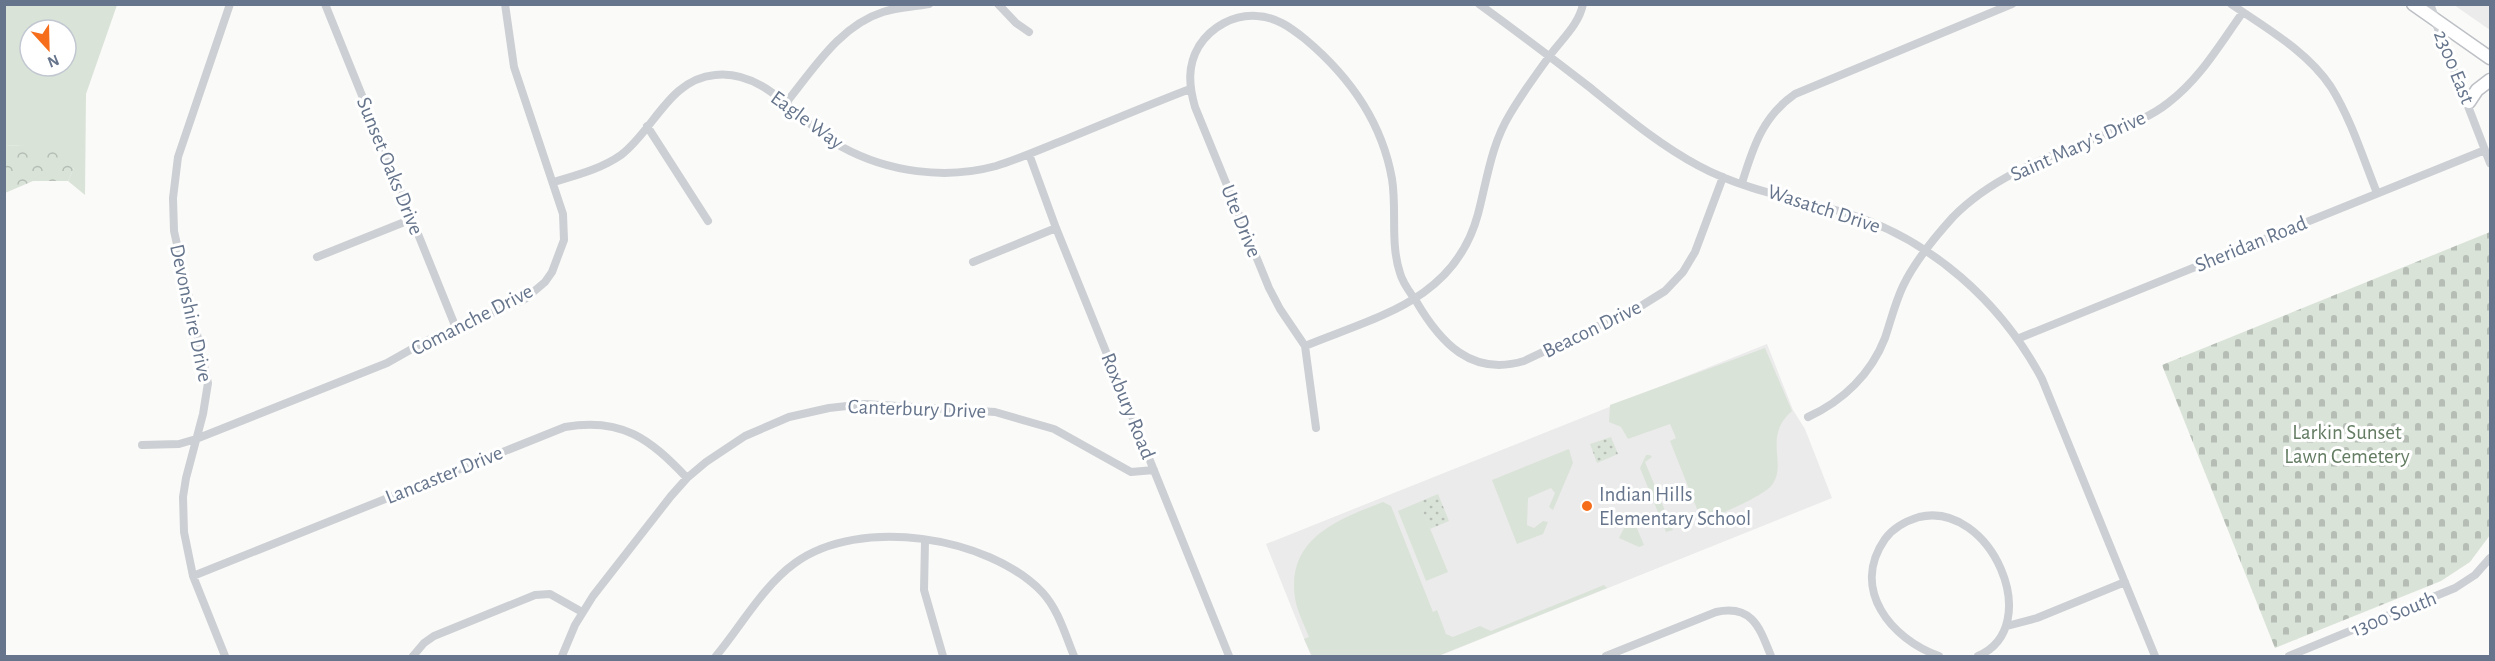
<svg xmlns="http://www.w3.org/2000/svg" width="2495" height="661" font-family="'Alegreya Sans',sans-serif">
<style>
.built{fill:#ebebeb}
.grass{fill:#dae3d8;fill-rule:evenodd}
.forest{fill:url(#forest-crowns)}
.cemetery{fill:url(#cemetery-stones)}
.park{fill:url(#park-dots)}
.lines{fill:none;stroke-linecap:round;stroke-linejoin:round}
.primary-casing{stroke:#bdc0c5;stroke-width:15}
.minor{stroke:#cccfd3;stroke-width:8}
.tertiary{stroke:#cccfd3;stroke-width:10}
.primary{stroke:#fff;stroke-width:12}
.poi-dot{fill:#f66e1c;stroke:#fff;stroke-width:2}
.labels{text-anchor:middle;dominant-baseline:central;stroke-width:6;stroke-linejoin:round;paint-order:stroke}
.street-label{font-size:21px;fill:#66758c;stroke:#fff}
.park-label{font-size:21px;fill:#637c62;stroke:#fff}
.poi-label{font-size:21px;fill:#66758c;stroke:#fff;text-anchor:start}
</style>
<defs>
<pattern id="forest-crowns" width="20" height="18" patternUnits="userSpaceOnUse" patternTransform="scale(1.5)"><rect width="20" height="18" fill="#dae3d8"/><path d="M2 6a3 3 0 1 1 6 0M12 15a3 3 0 1 1 6 0" fill="none" stroke="#b5bdb5"/></pattern>
<pattern id="cemetery-stones" width="16" height="16" patternUnits="userSpaceOnUse" patternTransform="scale(1.5)"><rect width="16" height="16" fill="#dae3d8"/><path d="M2 7V4a2 2 0 0 1 4 0v3zM10 15v-3a2 2 0 0 1 4 0v3z" fill="#b5bdb5"/></pattern>
<pattern id="park-dots" width="8" height="8" patternUnits="userSpaceOnUse" patternTransform="scale(1.5)"><rect width="8" height="8" fill="#dae3d8"/><path d="M2 2h.1M6 6h.1" fill="none" stroke="#b5bdb5" stroke-width="1.8" stroke-linecap="round"/></pattern>
</defs>
<rect width="100%" height="100%" fill="#fafaf8"/>
<path class="built" d="M2454,5h36v25z
M1767,344l26,66 12,19 27,69 -393,158h-128l-45,-112z"/>
<path class="grass" d="M4,5h113l-31,89 -1,101 -17,-14 6,-13 -52,-23 -17,1zM30,30h36v36h-36z
M1765,348l27,63c-30,26 -4,52 -20,74 -8,11 -54,30 -68,36l-3,-2 -31,-78 6,-3 -6,-14 -42,15 -7,-12 -12,-5 1,-17z
M1569,449l4,14 -20,47 -4,-3 6,-14 -4,-5 -23,10 -1,27 7,3 9,-7 5,1 -5,12 -26,10 -25,-64z
M1646,455h4l2,2 -7,5 28,68 -7,2 -26,-64z
M1383,502l8,4 42,106 4,-2 9,24 7,3 27,-11 11,5 113,-46 3,3 -169,68h-126l-8,-17 5,-2c-5,-13 -12,-26 -14,-39 -9,-60 44,-79 88,-96z
M1419,502l29,70 -22,9 -28,-70z
M1631,514l13,31 -5,2 -20,-9z"/>
<path class="forest" d="M22,145l42,7 10,16 -6,13h-35l-28,12v-47z"/>
<path class="cemetery" d="M2490,232v303l-20,27 -29,19 -166,67 -113,-283z"/>
<path class="park" d="M1611,437l7,17 -21,9 -7,-19z
M1438,494l11,27 -19,8 -11,-27z"/>
<g class="lines">
<g class="primary-casing">
<path id="primary" d="M2413,4l77,54
M2469,102l8,-12 13,-10"/>
</g>
<path class="minor" d="M325,4l131,324
M998,4l18,19 13,9
M1479,4c37,27 73,54 109,82 36,29 70,58 111,80 44,24 98,33 147,47 85,26 155,89 196,166l113,277
M2231,4c35,24 76,47 100,83 20,32 32,71 46,106
M2435,21l55,142
M785,104c28,-34 54,-78 98,-92 15,-5 30,-5 46,-8
M647,126l61,95
M1029,154l27,74 173,428
M554,182c23,-7 47,-13 67,-27 33,-25 48,-76 94,-80 52,-6 86,50 127,72 46,25 103,33 154,19 23,-7 45,-17 68,-26 42,-17 84,-35 126,-51
M1742,183c11,-36 21,-67 53,-89l217,-90
M317,257l95,-38
M973,262l83,-34
M2017,339l468,-189
M1305,346c73,-30 150,-46 173,-132 9,-34 13,-69 32,-100 12,-20 27,-41 41,-60 12,-16 28,-30 32,-50
M1808,417c35,-16 63,-43 77,-79 6,-18 10,-35 18,-52 12,-25 31,-48 50,-69 41,-42 98,-61 150,-82 23,-9 46,-17 65,-32 32,-24 52,-59 75,-91
M1316,428l-11,-82 -25,-37 -11,-21 -74,-181c-6,-21 -8,-41 4,-61 12,-19 35,-32 58,-30 19,1 33,11 48,23 43,36 77,83 87,140 5,31 -2,64 8,94 3,11 10,19 16,28 24,41 55,76 108,60l117,-55 24,-15 18,-19 12,-20 28,-75
M142,445l37,-1 17,-5 191,-76 39,-22 99,-42 20,-17 7,-10 12,-32 -1,-26 -49,-147 -9,-63
M925,541l-1,49 19,66
M193,576l372,-149c57,-10 85,12 122,51
M2007,626l30,-8 88,-36
M225,656l-32,-80 -9,-44 -1,-35 3,-19 17,-64 5,-31 -34,-152 -1,-33 5,-41 52,-153
M413,656l11,-13 10,-7 101,-41 15,-1 32,18
M562,656l13,-31 18,-29 78,-100 16,-18 19,-16 39,-26 44,-19 40,-9 36,-4 130,8 59,17 77,43 23,-2
M716,656c25,-30 47,-70 79,-93 64,-47 193,-27 247,29 16,17 23,42 32,64
M1606,656l110,-44c37,-8 44,17 55,44
M1939,656c-48,-17 -89,-67 -54,-117 8,-11 21,-18 34,-22 72,-17 127,110 59,139
M2289,656l166,-68 20,-13 15,-17"/>
<path class="tertiary" d="M2429,4l6,16"/>
<use href="#primary" class="primary"/>
</g>
<circle class="poi-dot" cx="1587" cy="506" r="6"/>
<g class="labels">
<g class="street-label">
<text transform="translate(2454 67) rotate(68)">2300 East</text>
<text transform="translate(807 120) rotate(36)">Eagle Way</text>
<text transform="translate(2078 146) rotate(-24)">Saint Mary's Drive</text>
<text transform="translate(390 166) rotate(68)">Sunset Oaks Drive</text>
<text transform="translate(1824 209) rotate(18)">Wasatch Drive</text>
<text transform="translate(1241 221) rotate(68)">Ute Drive</text>
<text transform="translate(2251 244) rotate(-22)">Sheridan Road</text>
<text transform="translate(191 313) rotate(78)">Devonshire Drive</text>
<text transform="translate(472 320) rotate(-27)">Comanche Drive</text>
<text transform="translate(1592 329) rotate(-26)">Beacon Drive</text>
<text transform="translate(1128 406) rotate(68)">Roxbury Road</text>
<text transform="translate(917 409) rotate(2)">Canterbury Drive</text>
<text transform="translate(444 475) rotate(-22)">Lancaster Drive</text>
<text transform="translate(2394 614) rotate(-22)">1300 South</text>
</g>
<g class="park-label">
<text x="2347" y="432">Larkin Sunset<tspan x="2347" dy="24">Lawn Cemetery</tspan></text>
</g>
<g class="poi-label">
<text x="1599" y="494">Indian Hills<tspan x="1599" dy="24">Elementary School</tspan></text>
</g>
</g>
<rect width="2495" height="661" fill="none" stroke="#66758c" stroke-width="12"/>
<g transform="translate(48 48) rotate(158)"><circle r="28" fill="#ffffff" stroke="#c2c8d1" stroke-width="1.5"/>
<path d="M0-4.5L10 22L0 15L-10 22Z" fill="#f66e1c"/>
<text y="-9" font-size="16" font-weight="bold" text-anchor="middle" fill="#66758c">N</text>
</g>
</svg>
